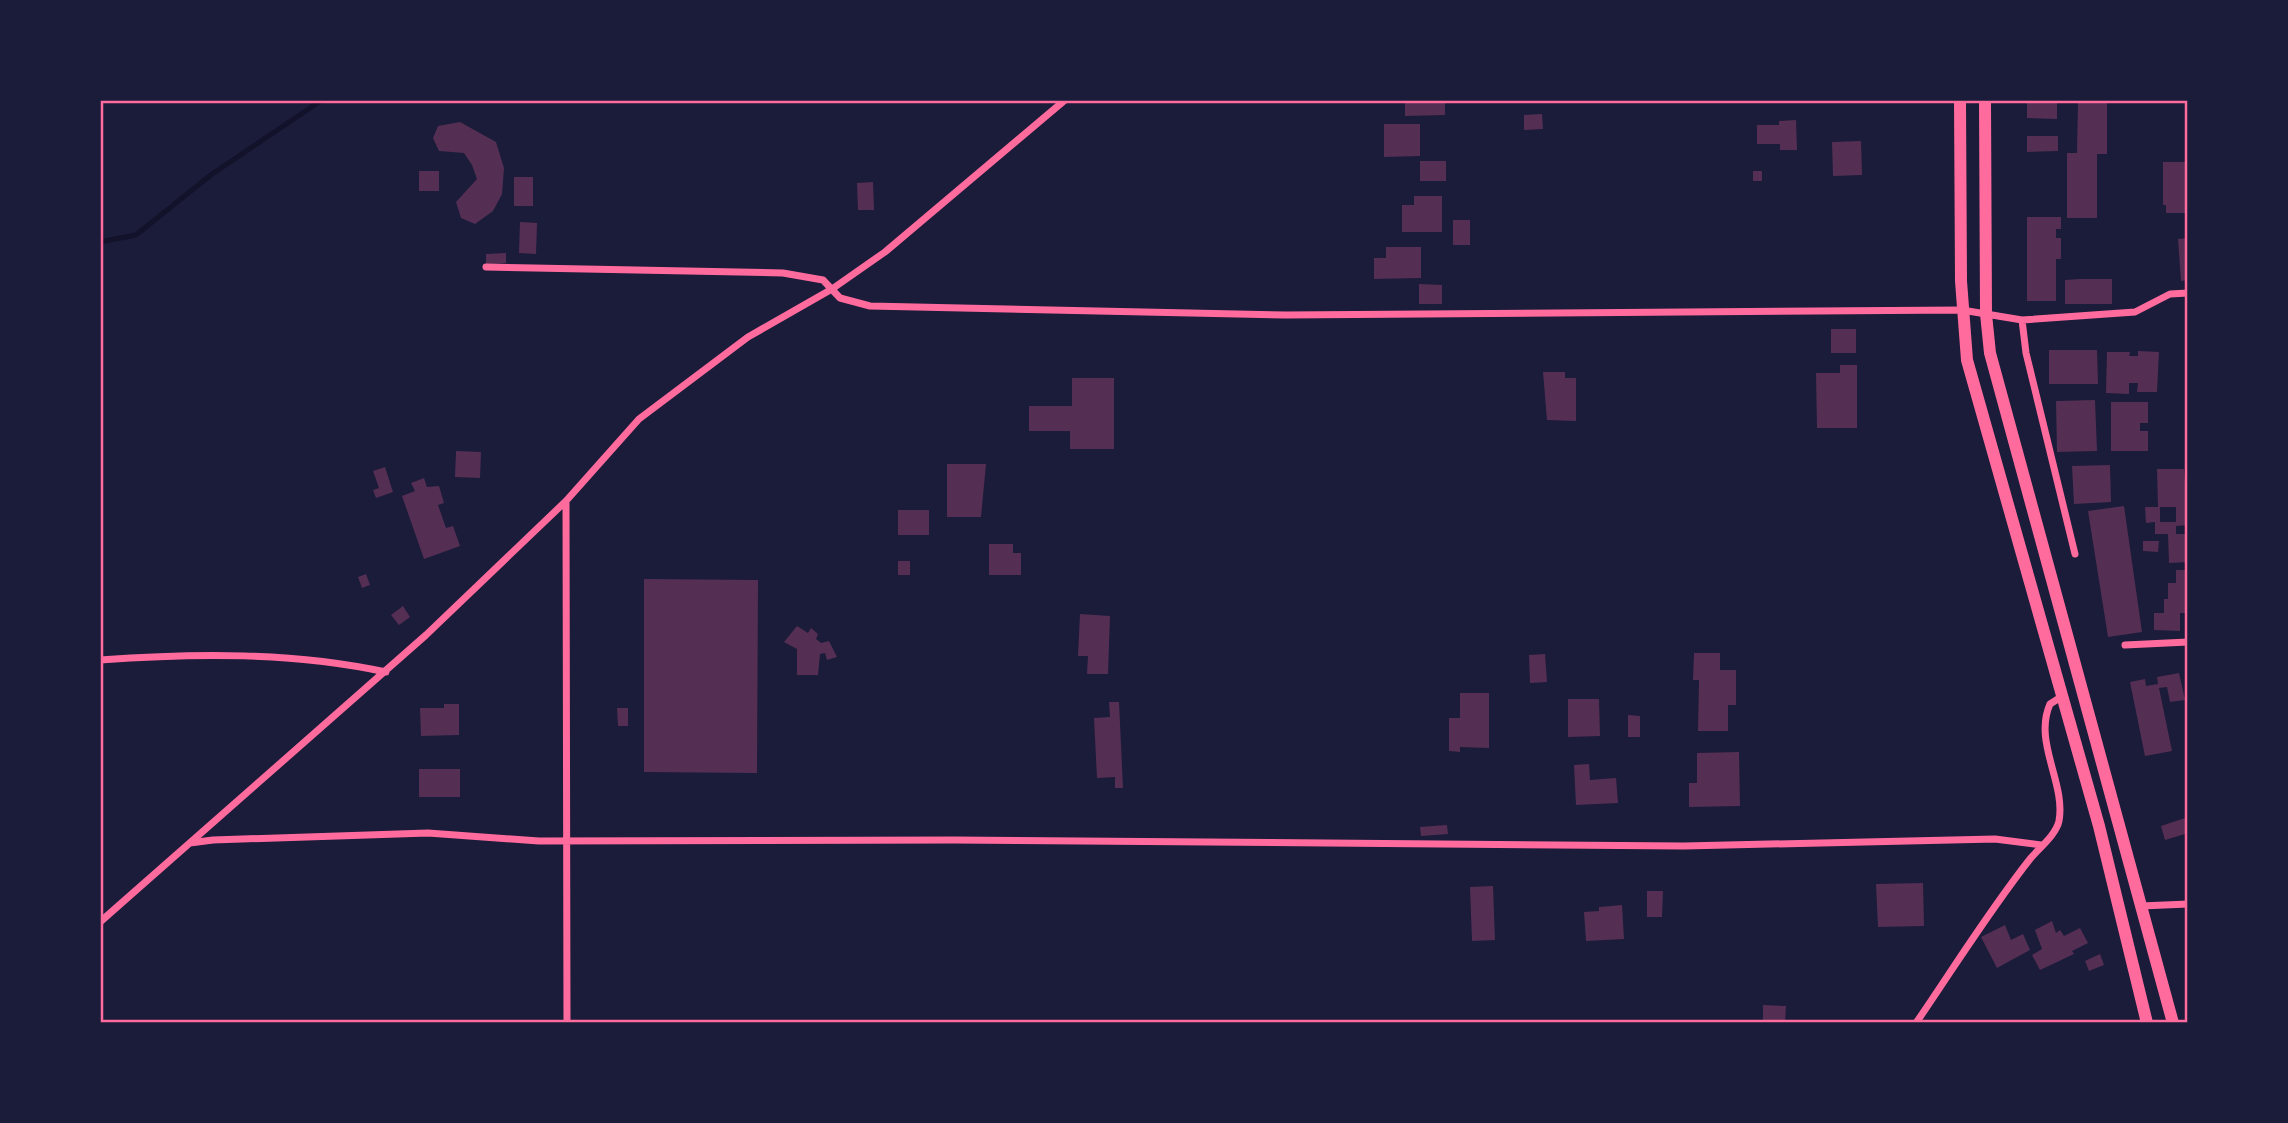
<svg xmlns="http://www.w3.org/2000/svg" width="2288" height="1123" font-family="'IBM Plex Sans',sans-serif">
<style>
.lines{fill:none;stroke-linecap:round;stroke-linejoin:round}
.stream{stroke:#12122b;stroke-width:5}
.building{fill:#542f53;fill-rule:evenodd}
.minor{stroke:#ff6b9d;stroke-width:7}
.secondary{stroke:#ff6b9d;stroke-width:12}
.neatline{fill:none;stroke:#ff6b9d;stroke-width:2.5}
</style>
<rect width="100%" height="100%" fill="#1b1b3a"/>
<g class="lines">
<path class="stream" d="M100,242l36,-7 76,-61 110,-74"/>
</g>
<path class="building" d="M1405,100h40v15l-40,1z
M2027,101h30v18l-30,-1z
M2078,102h29v52h-10v64h-30v-65h10z
M1542,114l1,15 -19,1v-15z
M1796,120l1,30h-17v-6h-23v-19h22v-4z
M460,122l36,20 8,26 -2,26 -9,17 -18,13 -14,-6 -5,-16 21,-23 -5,-14 -8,-12 -25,-2 -6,-13 5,-12z
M1384,124h36v32l-36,1z
M2027,136h31v15l-31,1z
M1861,141l1,34 -29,1 -1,-34z
M1420,161h26v20h-26z
M2163,162h25v51h-22v-8h-3z
M419,171h20v20h-20z
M1753,171h9v10h-9z
M514,177h19v29h-19z
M873,182l1,28h-16l-1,-27z
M1414,196h28v36h-40v-27h12z
M2027,217h34v12h-5v9h5v21h-5v42h-29z
M1453,220h17v25h-17z
M520,222l17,1 -1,31 -17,-1z
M2188,238v42l-7,1 -3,-42z
M1386,247h35v31l-47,1v-21h12z
M506,253v10l-20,1v-10z
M2080,279h32v25h-47v-24z
M1419,284l23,1v19h-23z
M1831,329h25v24h-25z
M2049,350h48l1,34h-49z
M2138,351l21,1 -2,40h-20l1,-9h-9v11l-23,-1 1,-41h23l-1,4h9z
M1840,365h17v63h-40l-1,-55h24z
M1543,372h22v6h11v43l-29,-1z
M1072,378h42v71h-44v-18h-41v-25h43z
M2095,400l2,51 -40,1 -1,-51z
M2111,402h37v21h-8v8h8v20h-37z
M456,451l25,1 -1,26 -25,-1z
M947,464h39l-5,53h-34z
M2110,465l1,37 -37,2 -2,-38z
M385,467l8,25 -17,6 -3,-8 6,-2 -6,-17z
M2157,469h27l4,56 -12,1v8h12v28l-19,1 -1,-29h-13v-12l-9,1 -1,-16h13zM2160,507h16v15h-16z
M424,478l3,9 12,-1 5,17 -6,2 8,23 7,-2 7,20 -36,13 -22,-63 13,-5 -4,-8z
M2124,506l18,126 -34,5 -20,-126z
M898,510h31v25h-31z
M2143,541h16l-1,11 -15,-1z
M989,544h24v9h8v22h-32z
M898,561h12v14h-12z
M2176,570h12v43h-8v18l-26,-1v-17h10v-14h4v-16h8z
M366,574l4,11 -8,3 -4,-11z
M644,579l114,1 -1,193 -113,-1z
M403,606l7,11 -11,8 -8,-10z
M1080,614l30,2 -2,58h-21l1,-18h-10z
M797,626l11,7 3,-5 7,6 -2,5 5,4 8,-2 8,16 -10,3 -2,-7 -5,1 -2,21h-21v-26l-13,-7z
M1694,653h26v17h16v35h-8v26h-30l1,-51h-6z
M1545,654l2,28 -17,1 -1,-28z
M2179,673l6,27 -15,2 -3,-15 -8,1 13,63 -27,5 -15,-74 15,-3 1,7 12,-2 -1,-7z
M1460,693h29v55l-29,-1v5l-11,-1v-33h11z
M1568,699h31l1,37 -32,1z
M1109,702h10l4,86h-8v-11l-18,1 -3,-60 16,-1z
M444,704h15v31l-38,1 -1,-28h24z
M617,708h11v18h-10z
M1628,715l12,1v21h-12z
M1739,752l1,54 -51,1v-24h8v-30z
M1589,764l1,16 26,-2 2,25 -42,2 -2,-40z
M419,769h41v28h-41z
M2188,817v16l-23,7 -4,-14z
M1447,825l1,9 -27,2 -1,-9z
M1923,883l1,43 -46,1 -2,-43z
M1493,886l2,54 -23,1 -2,-54z
M1647,891h16l-1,26h-15z
M1622,905l2,34 -38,2 -2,-29 15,-1v-4z
M2052,921l4,12 4,-3 4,6 16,-8 8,15 -16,8 2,3 -34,16 -8,-15 10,-6 -7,-19z
M2005,925l6,15 12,-6 7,16 -33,18 -16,-31z
M2100,954l4,11 -15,6 -4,-10z
M1763,1005l23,1 -1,17h-22z"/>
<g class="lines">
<path class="minor" d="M486,267l297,6 40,7 17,18 30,8 416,9 676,-5 60,10 113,-8 35,-18 18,-1
M2022,320l4,33 49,201
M566,501l1,522
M2125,645l63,-3
M100,660c95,-7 193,-8 286,12
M190,843l23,-3 215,-7 111,8 415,-1 730,6 311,-7 46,6
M2141,906l47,-2
M100,922l326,-287 140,-134 73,-82 109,-82 84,-48 53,-37 180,-152
M1916,1023c37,-54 73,-112 114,-164 9,-11 26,-24 29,-38 7,-38 -26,-79 -9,-117l11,-7"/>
<path class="secondary" d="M1960,100l1,181 6,79 132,466 48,197
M1985,100l1,214 4,39 183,670"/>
</g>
<rect width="2288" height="1123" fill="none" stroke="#1b1b3a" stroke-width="203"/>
<rect x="102" y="102" width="2084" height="919" class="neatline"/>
</svg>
